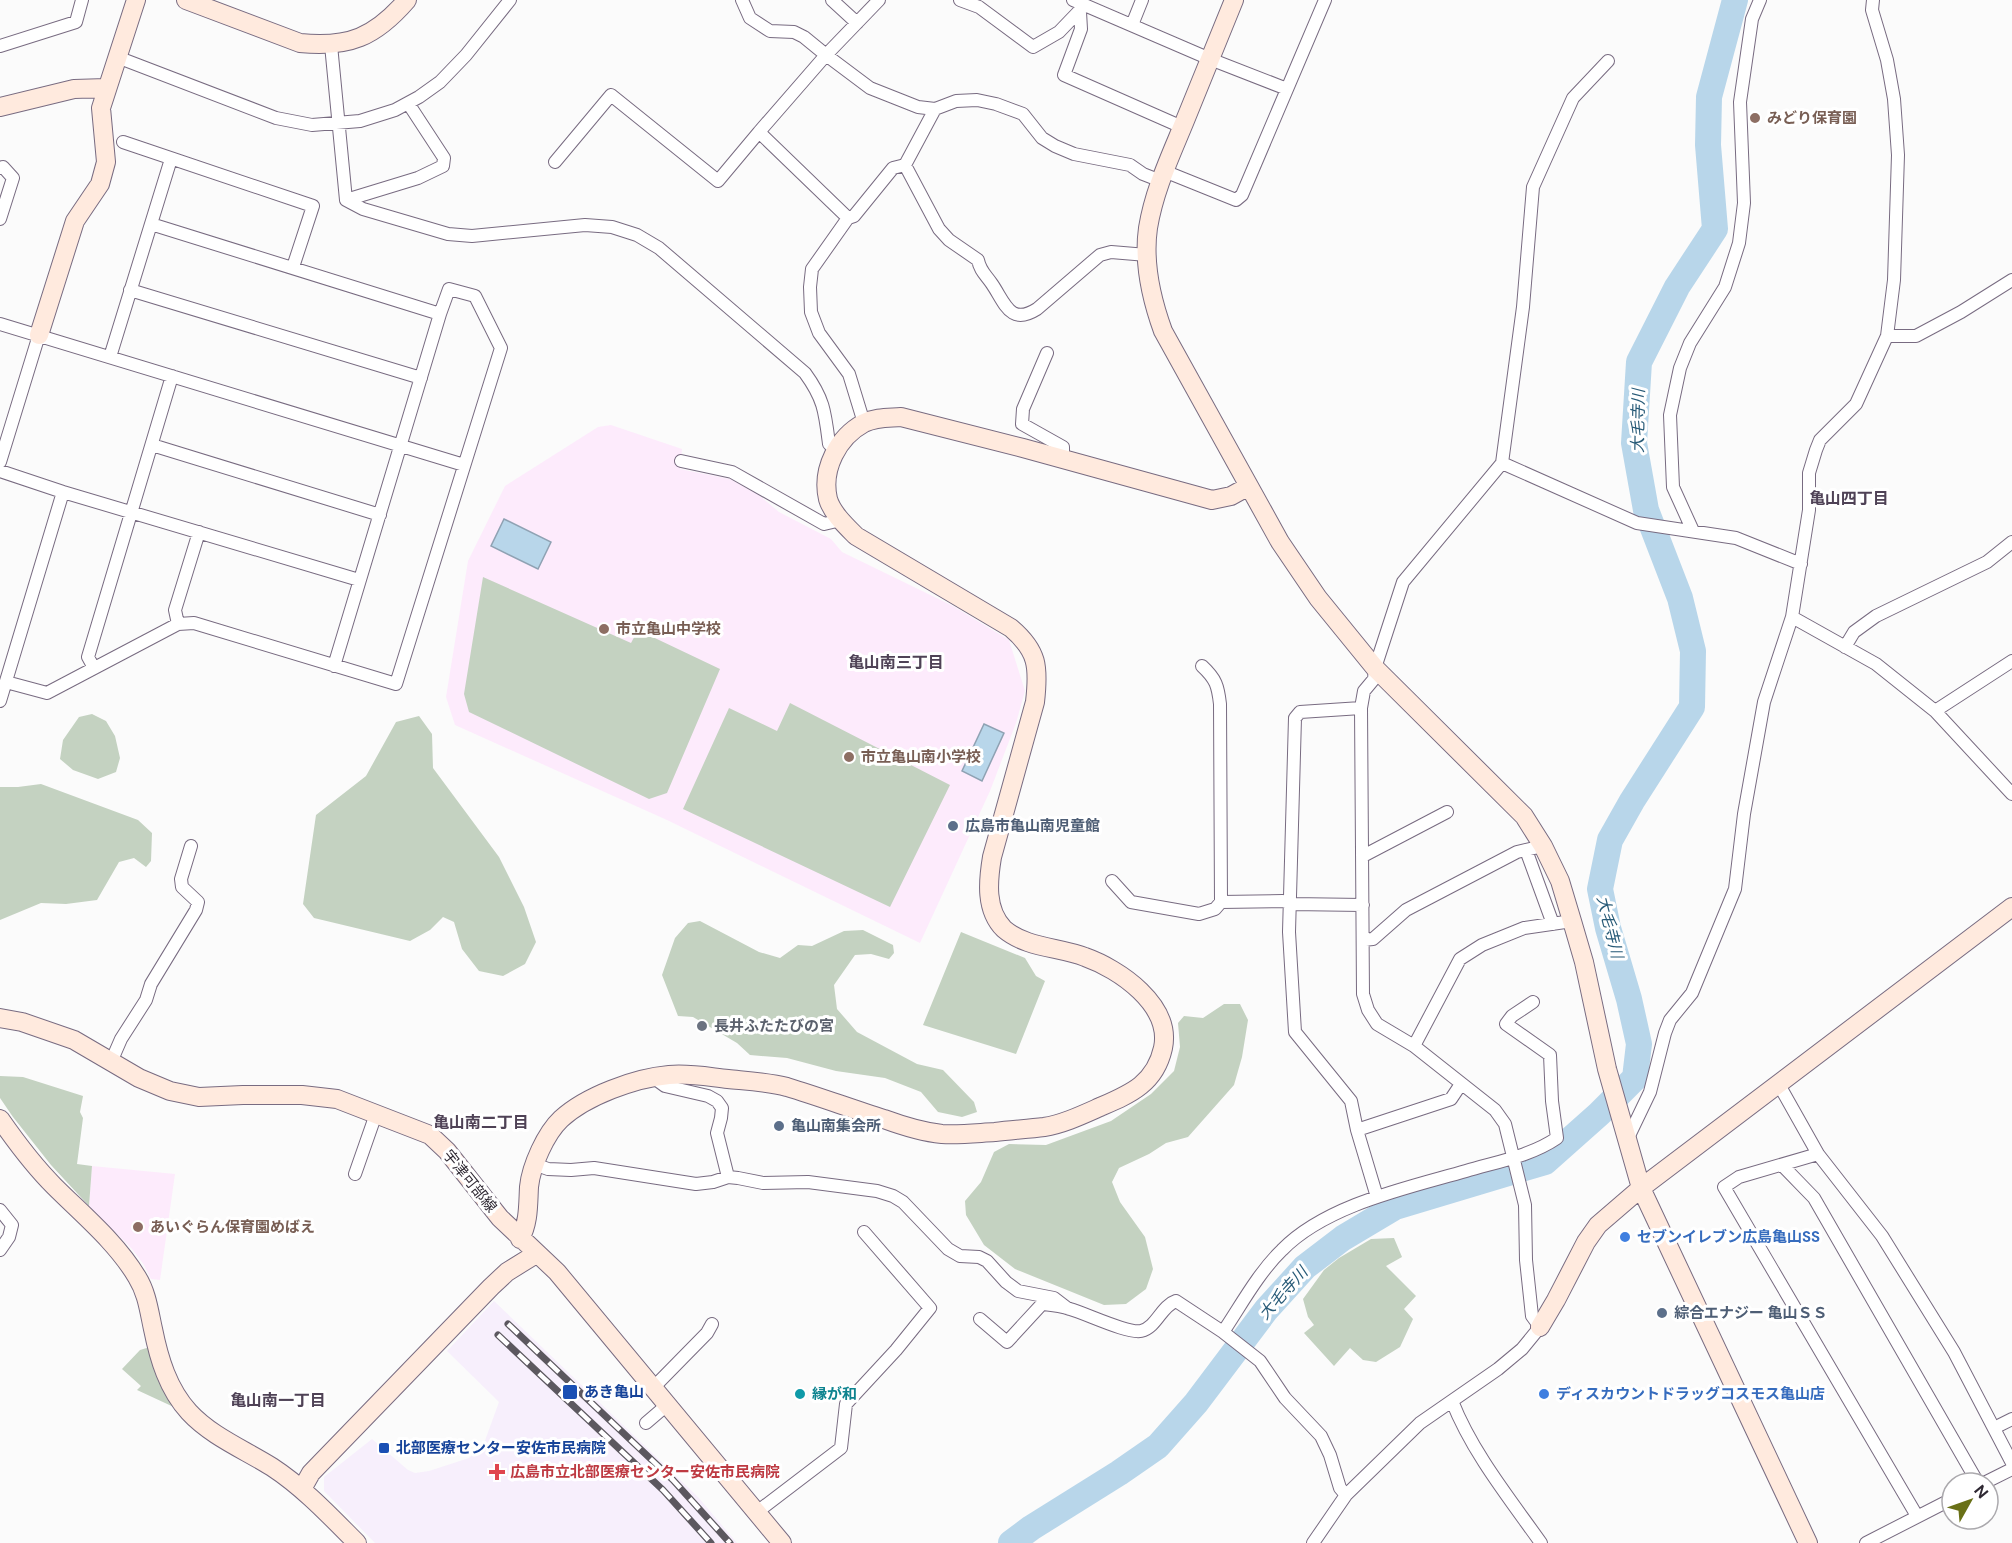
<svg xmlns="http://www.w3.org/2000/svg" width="2012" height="1543" font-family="'DM Sans','Noto Sans JP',sans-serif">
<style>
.built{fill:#f7effc}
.education{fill:#fdebfc}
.green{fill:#c4d2c1}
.water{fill:#b8d6ea;stroke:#8fa2b3;stroke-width:1.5}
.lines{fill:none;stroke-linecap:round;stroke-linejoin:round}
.river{stroke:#b8d6ea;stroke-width:26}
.street-casing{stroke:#786b81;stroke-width:14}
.secondary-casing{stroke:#786b81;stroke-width:20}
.street{stroke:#fff;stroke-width:12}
.secondary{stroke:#ffeade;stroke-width:18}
.rail-casing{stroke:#5c585f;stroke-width:7}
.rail{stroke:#fff;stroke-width:4.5;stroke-dasharray:14;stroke-linecap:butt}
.education-dot{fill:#8d6e63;stroke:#fff;stroke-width:2}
.service-dot{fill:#5c6f8a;stroke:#fff;stroke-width:2}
.worship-dot{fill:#6b7280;stroke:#fff;stroke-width:2}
.shop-dot{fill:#3f7fe0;stroke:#fff;stroke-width:2}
.transit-dot{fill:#1a4fb4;stroke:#fff;stroke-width:2}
.culture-dot{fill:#0f9aa8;stroke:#fff;stroke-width:2}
.health-dot{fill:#e0444e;stroke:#fff;stroke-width:2}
.labels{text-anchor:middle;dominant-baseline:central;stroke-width:6;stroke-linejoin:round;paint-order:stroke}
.education-label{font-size:15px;font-weight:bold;fill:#785e54;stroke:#fff;text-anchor:start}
.service-label{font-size:15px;font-weight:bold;fill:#4e5e75;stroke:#fff;text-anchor:start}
.worship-label{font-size:15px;font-weight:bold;fill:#5b616d;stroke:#fff;text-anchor:start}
.street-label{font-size:15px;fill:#2e2832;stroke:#fff}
.shop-label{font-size:15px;font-weight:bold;fill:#366cbe;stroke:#fff;text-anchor:start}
.transit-label{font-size:15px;font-weight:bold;fill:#164399;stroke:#fff;text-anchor:start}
.culture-label{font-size:15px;font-weight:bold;fill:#0d838f;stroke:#fff;text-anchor:start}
.health-label{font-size:15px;font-weight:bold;fill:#be3a42;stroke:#fff;text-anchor:start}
.water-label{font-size:16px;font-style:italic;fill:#275a77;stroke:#fff}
.neighbourhood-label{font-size:16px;font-weight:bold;fill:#4f4256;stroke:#fff}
</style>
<rect width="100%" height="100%" fill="#fbfbfb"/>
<path class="built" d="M494,1301l204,196 39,46h-362l-51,-52v-14l48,-38 36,31 7,3 14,-2 40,-13 14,-12 16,-44 -52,-51z"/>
<path class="education" d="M611,425l71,24 -2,20 50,10 30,17 19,16 52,27 11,13 111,54 56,34 16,51 -9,32 -26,68 -70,152 -253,-123 -212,-95 -9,-28 22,-136 37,-75 93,-59z
M92,1166l83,8 -15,106 -9,-1 -7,-14 -12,-16 -43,-43z"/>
<path class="green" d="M483,577l148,66 7,-13 82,39 -53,124 -18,6 -180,-87 -5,-18z
M790,703l160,82 -60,122 -207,-98 46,-101 48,23z
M92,714l14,7 9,15 5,22 -4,14 -18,7 -25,-9 -13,-11 3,-19 16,-23z
M419,716l13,18 1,34 66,89 25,50 12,35 -11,22 -22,12 -24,-5 -17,-22 -8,-27 -11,-5 -13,13 -20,11 -96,-23 -11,-14 13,-89 50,-39 30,-54z
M41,784l97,36 14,13 -1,28 -5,6 -12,-9 -15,4 -22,38 -31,4 -25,-1 -41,17v-133h18z
M700,921l59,31 21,6 18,-13 14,1 32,-15 19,-1 30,15 1,8 -5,6 -18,-5 -16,1 -21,30 3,24 20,23 60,32 26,6 31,32 3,10 -15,5 -24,-5 -17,-20 -36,-14 -49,-7 -49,-13 -37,-3 -13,-12 -44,-26 -15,-1 -16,-41 13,-37 13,-15z
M961,932l64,26 11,18 9,5 -29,73 -93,-29z
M1224,1004h16l8,16 -6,37 -8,28 -46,52 -22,6 -17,11 -30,14 -7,14 8,20 25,35 8,32 -7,20 -20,15 -22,1 -89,-36 -31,-24 -18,-30 -1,-14 16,-19 13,-30 15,-8 37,1 65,-24 40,-27 23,-23 6,-24 -2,-24 6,-7 19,2z
M0,1076l23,1 60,19 -3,16 3,6 -6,46 15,2 -3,40 -38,-41 -38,-48 -13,-19z
M1394,1238l8,19 -16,9 30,30 -12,13 9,10 -13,28 -24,15 -13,-2 -13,-12 -16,18 -30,-33 10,-8 -6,-8 -5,-18 21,-29 15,-12 32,-19z
M150,1347l28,62 -41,-19 4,-4 -19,-17 18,-19z"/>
<path class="water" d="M504,519l47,23 -13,27 -47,-23z
M984,724l20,9 -22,48 -20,-10z"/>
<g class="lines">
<path class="river" d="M1011,1543l20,-15 88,-55 39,-27 38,-43 70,-93 39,-43 38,-29 52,-31 150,-45 54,-48 36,-36 4,-34 -10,-45 -21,-71 -8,-39 10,-49 22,-39 60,-94 1,-56 -13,-53 -34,-88 -12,-67 5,-81 38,-75 38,-58 -7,-84 1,-48 26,-97"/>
<g class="street-casing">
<path id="street" d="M742,0l8,18 20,13 24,1 10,5 22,18 44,33 48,19 17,2 21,-8 21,-1 19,4 27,10 19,24 13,8 19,8 56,11 13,9 18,7
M832,0l25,23
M960,0l19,7 54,40 26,-15 24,-25
M1073,0l137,59 77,30
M1080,12l1,17 -17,46 118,52
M1132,25l10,-25
M331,45l15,155 17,9 85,25 24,2 113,-11 27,2 25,8 22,13 146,125c19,26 20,39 24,71l7,6
M0,46l76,-24 6,-22
M117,57l159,61 36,7 48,-4 35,-11 24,-13 21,-15 26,-27 44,-55
M123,142l190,64 -20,61
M555,162l56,-67 107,86 41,-49
M905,165l30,-56
M0,168l3,-1 10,11 -13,41
M1164,171l72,29 6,-5 83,-195
M346,200l72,-22 25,-12 1,-8 -36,-55
M848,218l6,-2 39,-48 12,-3 34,64 10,11 29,20c2,11 8,15 14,24 13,19 18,42 45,25l63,-54 11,-3 36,3
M151,224l289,90
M130,290l291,88
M0,324l464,141
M1887,336h29l45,-24 51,-32
M1047,353l-24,56 -1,15 41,23v12
M110,357l61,-198
M864,423l-15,-49 -30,-41 -8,-21 -1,-25 2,-18 36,-51 -89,-86 67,-77 53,-55
M152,445l228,70
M681,461l51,11 92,52 17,-4
M0,462l39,-127
M1502,463l135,60 99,15 65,26
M0,471l63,21 296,88
M1693,531l-20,-44 -3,-72 10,-47 10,-25 35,-56 14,-44 5,-40 -4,-101 12,-83 8,-19
M1792,617l84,47 59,47 77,83
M178,624l-3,-14 24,-78
M1845,647l9,-15 22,-16 111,-54 25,-20
M94,668l-6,-11 84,-281
M6,682l41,11 131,-69 16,-1 202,61 105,-336 -26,-52 -26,-7 -9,25 -106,352
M0,701l63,-209
M1361,708l-61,4 -5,6 -6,214 6,100 56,69 6,29 20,67
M1935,711l77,-50
M1526,850l27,74
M1363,856l84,-44
M1112,881l19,21 68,12 16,-5 6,-7 -1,-198c-2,-18 -4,-25 -18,-38
M1221,902l62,-1 8,3 72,1
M1363,940l10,-1 33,-29 111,-58 26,-6
M1414,1046l46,-87 22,-14 42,-17 48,-7
M111,1062l10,-23 25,-39 5,-16 45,-74 2,-8 -16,-15 -1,-8 10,-33
M654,1078l11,8 43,10 9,5 5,7 -1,10 -4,15 11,44
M1778,1083l40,71 64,82 72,116 58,111
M1357,1130l94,-31 10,-15
M1627,1140l23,-48 15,-59 5,-13 22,-27 43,-104 9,-75 20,-112 28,-85 17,-107v-37l7,-23 4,-10 36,-36 31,-68 7,-56 4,-125 -4,-56 -7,-39 -15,-50 1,-10
M1818,1154l-79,23 -15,10 193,329
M534,1164l14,5 23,1 23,-2 102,16 17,-2 15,-5 10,1 25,5 45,-1 69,9 16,5 10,6 45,47 12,7 19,1 8,4 19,21 12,9 36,7 13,10
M1782,1165l32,33 164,285
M355,1174l21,-60
M0,1210l12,15 -3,12 -9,13
M980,1319l27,23 35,-38c9,1 19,2 28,5 15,4 58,25 71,22 16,-4 20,-25 35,-30l47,31 37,29 25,37 36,38 9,19 10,33 6,7
M1223,1332c18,-27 36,-60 59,-82 44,-45 125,-62 184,-79 30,-9 65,-15 91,-33l-5,-37 -2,-46 -44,-31 6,-8 21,-14
M653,1388l54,-55 5,-9
M1452,1401c20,51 57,97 89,142
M646,1423l21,-18
M1994,1428l18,-9
M1984,1483l28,-14
M757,1512l84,-64 5,-44 50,-54 34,-42 -66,-76
M1313,1543l33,-48 74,-72 78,-54 24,-20 18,-22 -8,-11 -6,-56 -1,-55 -20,-81 -10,-14 -81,-64 -37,-22 -9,-14 -5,-16 -2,-286 3,-17 10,-12 1,-11 28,-86 99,-119 21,-156 10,-120 40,-89 35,-37
M1866,1543l86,-44"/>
</g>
<g class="secondary-casing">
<path id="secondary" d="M186,0l114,43c49,5 75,-6 107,-43
M1234,0c-17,41 -33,82 -50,123 -14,34 -30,68 -36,105 -5,35 3,70 15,103l117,211 38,56 57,70 149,148 19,30 17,35 12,40 12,41 23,107 34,119 167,355
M0,107l74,-18 32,-1
M39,335l36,-114 25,-37 6,-22 -5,-54 35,-108
M0,1018l22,4 52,18 65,38 31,13 29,6 44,-2h59l35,4 93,36 17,16 53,67 57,54 225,271
M0,1119c16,23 34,47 54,67 29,29 62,56 83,91 10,16 12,34 16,52 6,30 15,60 36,83 22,24 56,38 83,55 32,21 58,49 85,76
M520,1239c9,-17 8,-34 9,-52 2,-21 17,-54 32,-68 25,-23 74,-41 108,-44 20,-2 40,2 59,4 20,2 40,3 59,8 33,10 65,22 97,32 19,7 38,13 58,15 18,1 35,-1 53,-2 16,-2 33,-3 49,-5 19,-3 38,-12 56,-20 30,-13 55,-23 63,-59 9,-43 -44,-79 -78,-91 -26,-10 -59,-9 -81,-28 -19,-19 -16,-48 -12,-72l43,-155c4,-35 3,-51 -24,-74l-155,-92c-10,-10 -24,-23 -28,-37 -7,-30 10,-62 36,-76 12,-6 25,-5 37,-6l122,31 189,52 19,-4 18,-10
M1540,1327l16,-27 30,-58 12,-17 43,-37 371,-281
M302,1489l9,-16 180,-186 16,-15 29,-18"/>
</g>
<use href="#street" class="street"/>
<use href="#secondary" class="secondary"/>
<g class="rail-casing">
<path id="rail" d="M508,1324l165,156 57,63
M498,1335l165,155 48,53"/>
</g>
<use href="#rail" class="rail"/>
</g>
<g class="education-dot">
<circle cx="1755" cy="118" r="6"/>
<circle cx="604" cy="629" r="6"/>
<circle cx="849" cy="757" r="6"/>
<circle cx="138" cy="1227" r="6"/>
</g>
<g class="service-dot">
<circle cx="953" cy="826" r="6"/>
<circle cx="779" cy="1126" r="6"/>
<circle cx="1662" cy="1313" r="6"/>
</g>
<circle class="worship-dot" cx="702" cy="1026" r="6"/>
<g class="shop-dot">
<circle cx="1625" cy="1237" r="6"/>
<circle cx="1544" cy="1394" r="6"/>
</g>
<g class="transit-dot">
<rect x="562" y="1384" width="16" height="16" rx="3"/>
<rect x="378" y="1442" width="12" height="12" rx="3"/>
</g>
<circle class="culture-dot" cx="800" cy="1394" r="6"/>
<path class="health-dot" d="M494 1463h6v6h6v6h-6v6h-6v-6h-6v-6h6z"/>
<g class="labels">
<g class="education-label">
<text x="1767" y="118">みどり保育園</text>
<text x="616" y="629">市立亀山中学校</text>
<text x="861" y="757">市立亀山南小学校</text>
<text x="150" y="1227">あいぐらん保育園めばえ</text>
</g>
<g class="service-label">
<text x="965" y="826">広島市亀山南児童館</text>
<text x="791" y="1126">亀山南集会所</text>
<text x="1674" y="1313">綜合エナジー 亀山ＳＳ</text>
</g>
<g class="worship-label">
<text x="714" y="1026">長井ふたたびの宮</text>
</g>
<g class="street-label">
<text transform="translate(470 1181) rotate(51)">宇津可部線</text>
</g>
<g class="shop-label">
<text x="1637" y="1237">セブンイレブン広島亀山SS</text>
<text x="1556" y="1394">ディスカウントドラッグコスモス亀山店</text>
</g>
<g class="transit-label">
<text x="584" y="1392">あき亀山</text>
<text x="396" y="1448">北部医療センター安佐市民病院</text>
</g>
<g class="culture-label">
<text x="812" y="1394">縁が和</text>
</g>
<g class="health-label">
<text x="510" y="1472">広島市立北部医療センター安佐市民病院</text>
</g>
<g class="water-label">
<text transform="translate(1638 421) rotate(-89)">大毛寺川</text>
<text transform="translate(1610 927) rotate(76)">大毛寺川</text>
<text transform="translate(1283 1293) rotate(-48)">大毛寺川</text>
</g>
<g class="neighbourhood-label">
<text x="1849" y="498">亀山四丁目</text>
<text x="896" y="662">亀山南三丁目</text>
<text x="481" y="1122">亀山南二丁目</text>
<text x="278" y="1400">亀山南一丁目</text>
</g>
</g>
<g transform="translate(1970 1501) rotate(50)"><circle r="28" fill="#ffffff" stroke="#aba9ad" stroke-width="1.5"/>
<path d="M0-4.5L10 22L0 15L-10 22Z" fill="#697017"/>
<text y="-9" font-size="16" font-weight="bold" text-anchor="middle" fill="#2e2832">N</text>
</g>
</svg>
